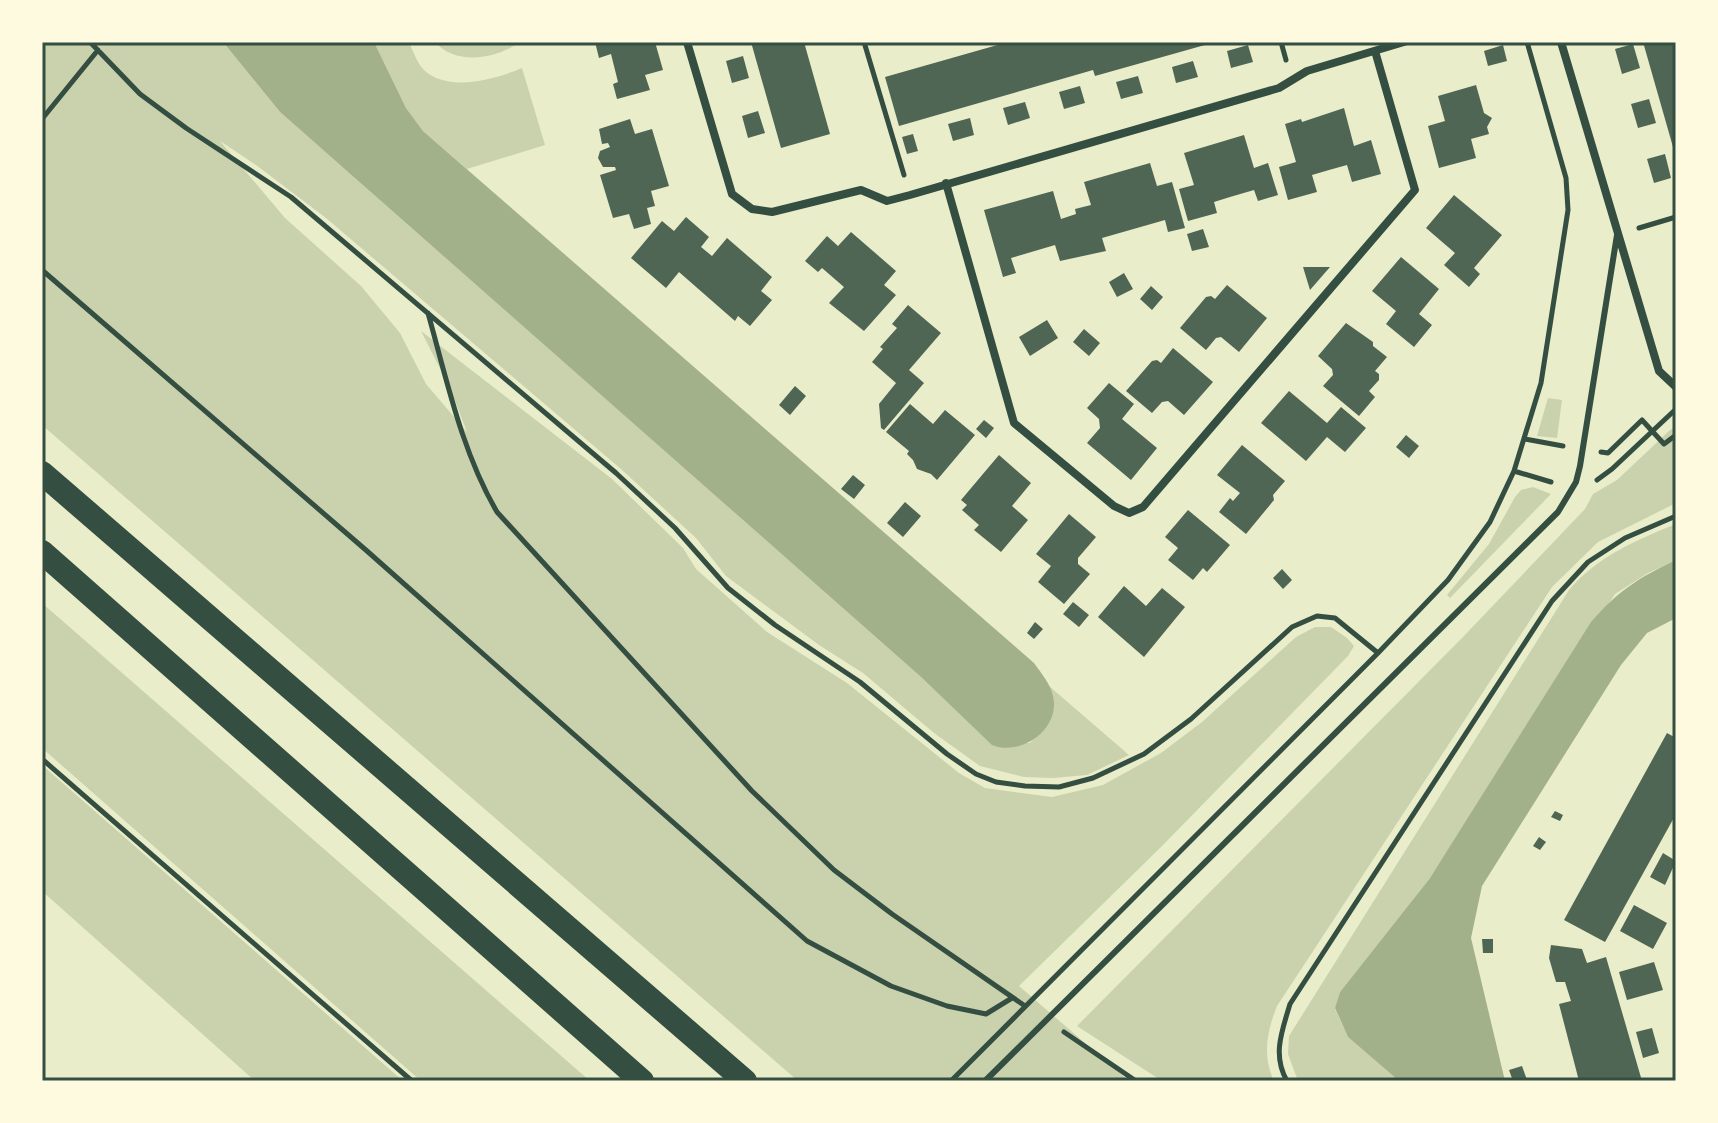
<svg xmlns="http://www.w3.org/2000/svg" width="1718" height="1123" font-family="'Times New Roman',serif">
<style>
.green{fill:#cad2ad}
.water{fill:#a3b18a}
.building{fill:#4f6655}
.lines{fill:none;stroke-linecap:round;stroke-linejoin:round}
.path{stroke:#344e41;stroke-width:5}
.service{stroke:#344e41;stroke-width:6}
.minor{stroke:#344e41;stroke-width:8}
.motorway{stroke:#344e41;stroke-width:24}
.neatline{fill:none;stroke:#344e41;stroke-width:3}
</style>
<rect width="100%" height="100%" fill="#e9edc9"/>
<path class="green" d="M42,42h181l57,70 641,565 71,67 38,-1c17,-17 29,-32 19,-57l80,69 -42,20 -34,3 -29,-1 -44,-11 -46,-33 -71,-60 -44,-28 -93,-69 -30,-38 -75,-69 -295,-251 -70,-53 -36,-24 65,77 76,68 39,47 26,51 41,48 -17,-44 -29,-57 191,148 71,69 13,21 71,63 80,51 112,90 26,15 67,9 51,-12 58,-32 41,-31 94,-85 19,-10h16l16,11 7,8 -6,10 -187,191 -142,139 110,95h-331l-756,-656z
M374,42h35c4,9 8,21 15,28 24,23 72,9 98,-2l23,77 -78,24 -44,-38 -17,-23z
M435,42h85c-24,17 -64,24 -85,0z
M1548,398l14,2 -5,38 -20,-2z
M1676,427v76l-78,39 -46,45 -275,419c-10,25 -15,50 -3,75h-112l-85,-55 385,-388 123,-129 8,-15 24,-14 53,-50z
M1533,487l18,7 -101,104 -3,-3 42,-51 26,-47 6,-7z
M1676,524v36l-28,13 -33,21 -185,284 -90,114 -5,17 13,28 51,44h-101l-10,-27 1,-18 280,-446c28,-33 67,-50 107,-66z
M42,603l548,478h-169l-379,-333z
M42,765l361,316h-148l-213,-190z"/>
<path class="water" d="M223,42h151l32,66 17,23 611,532c7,10 16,20 19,33 8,33 -32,61 -61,49l-71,-68 -641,-565z
M1676,560v58l-29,15 -26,32 -139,221 -11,52 34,143h-106l-51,-44 -13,-29 5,-16 90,-114 161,-256c27,-31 47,-44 85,-62z"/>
<path class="building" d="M595,42h60l8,28 -18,5 5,15 -33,9 -4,-15 5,-2 -7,-28 -12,4z
M751,42h53l26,92 -49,14z
M1008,42h204v1l-117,33 -2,-6 -194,56 -14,-49z
M1643,42h33v112h-1z
M1633,44l7,24 -18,6 -7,-25z
M1248,45l5,17 -22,6 -4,-17z
M1503,45l4,16 -19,5 -4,-15z
M743,56l6,22 -17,5 -6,-22z
M1193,61l5,16 -22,6 -4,-16z
M1138,76l5,17 -22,6 -5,-17z
M1476,85l8,28 8,5 -5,9 2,7 -18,5 5,19 -37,10 -11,-42 17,-5 -7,-25z
M1080,86l5,17 -21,6 -5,-17z
M1649,99l7,24 -18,5 -7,-24z
M1025,102l5,16 -22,7 -5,-17z
M1344,108l10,38 17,-6 10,34 -29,8 -5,-17 -18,5 -17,5 5,17 -29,8 -9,-33 17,-5 -11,-38 16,-5 1,3z
M758,111l7,22 -17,5 -6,-22z
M970,118l4,17 -21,6 -5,-17z
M630,119l5,15 17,-5 17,57 -18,5 4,15 -8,2 4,16 -17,5 -5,-15 -16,4 -13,-43 16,-5 -1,-3h-12l-5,-9 2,-7 10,-4 -2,-4 -6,1 -3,-15z
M913,134l5,17 -11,3 -5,-17z
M1244,135l10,33 14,-5 10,32 -20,6 -4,-11 -24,7 -16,5 3,11 -29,8 -9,-32 15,-4 -10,-32z
M1665,154l6,24 -17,5 -7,-24z
M1150,163l7,23 15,-4 13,46 -17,4 -3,-12 -63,18 4,13 -46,10 -5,-16 -44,13 5,15 -13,4 -19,-67 69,-19 8,28 15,-5 -1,-5 16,-4 -7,-23z
M1454,195l48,40 -28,33 6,6 -11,13 -25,-22 11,-12 -29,-25z
M686,217l23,20 -8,10 11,9 15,-18 45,39 -11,14 11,9 -22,26 -12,-10 -3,5 -56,-49 -13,16 -35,-30 31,-37 12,10z
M1203,229l6,18 -17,4 -5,-17z
M851,232l45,39 -12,14 12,10 -32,36 -35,-28 15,-16 -22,-19 -4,4 -13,-11 22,-25 11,10z
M1401,257l38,32 -20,25 13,11 -18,22 -28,-23 10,-13 -24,-20z
M1303,267h27l-20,23z
M1124,273l9,16 -16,8 -8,-15z
M1227,285l40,33 -28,34 -18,-15 -5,1 -10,12 -26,-22 26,-31 5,-1 4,3z
M1151,286l12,11 -11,13 -12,-11z
M908,305l33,28 -32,37 15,13 -40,47 -3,-2 -2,-24 17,-21 -24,-21 11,-13 -3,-2 17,-19 -5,-4z
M1047,320l11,18 -28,18 -11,-19z
M1346,323l27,19v4l14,11 -12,14 4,3v6l-10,11 6,6 -16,19 -36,-30 10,-11 -1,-6 -14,-13z
M1084,329l16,14 -11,13 -16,-14z
M1173,348l40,34 -29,33 -16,-14 -6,1 -10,11 -26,-22 26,-30 5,-1 4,3z
M1109,383l25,21 -12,15 35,29 -26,32 -44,-37 13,-15 -1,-9 -12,-11z
M795,386l11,10 -16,19 -11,-10z
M1289,391l38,32 14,-16 25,21 -21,24 -18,-15 -21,24 -45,-38z
M910,404l23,20 12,-14 30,25 -38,45 -6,-6 -14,-5 -4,-9 -6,-6 2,-3 -23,-19z
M984,420l10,8 -8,10 -10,-9z
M1406,435l13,11 -10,12 -13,-11z
M1242,445l43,36 -12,14 1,5 -28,34 -27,-22 11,-14 3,3 7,-8 -23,-18z
M999,455l32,28 -19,23 16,14 -27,32 -27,-22 5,-5 -17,-15 5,-5 -6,-5z
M853,475l12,10 -11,14 -13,-10z
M905,502l16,14 -18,21 -16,-14z
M1188,510l42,35 -23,27 -4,-4 -10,12 -25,-20 10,-12 -13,-11z
M1069,514l27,23 -18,21v6l12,10 -26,30 -26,-22 13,-16 -15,-12z
M1282,569l10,11 -9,9 -10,-11z
M1124,586l22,20 16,-18 23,19 -41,50 -46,-40z
M1073,602l16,13 -10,12 -16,-13z
M1035,622l8,7 -9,10 -7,-6z
M1667,733l9,5v76l-71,128 -41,-22z
M1555,811l8,4 -3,6 -9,-4z
M1539,837l7,5 -6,8 -7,-4z
M1663,853l13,8 -11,24 -15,-8z
M1634,905l33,18 -14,26 -33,-18z
M1482,939h11v14h-10z
M1551,945l31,4 5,14 19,-6 36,124h-63l-20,-77 12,-3 -6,-19h-9l-7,-24z
M1654,962l9,28 -36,10 -8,-28z
M1652,1028l7,25 -16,5 -7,-26z
M1522,1066l5,14 -14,1 -4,-11z"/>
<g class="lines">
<path class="path" d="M90,42l50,52 46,34 105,69 325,276 59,55 53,60 47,37 85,57 87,72 29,20 20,8 29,4 34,1 34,-9 51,-24 47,-35 101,-92 25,-11 18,2 43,35
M864,42l40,133
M1281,42l5,18
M42,119l56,-69
M1639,228l37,-11
M42,270l325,281 440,390 84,45 56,20 39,8 26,-16
M428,313c19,68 34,139 69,199l255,279 82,79 58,44 133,92
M1525,439l38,7
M1601,452l7,1 34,-33 22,24 12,-9
M1514,471l37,11
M1597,480l15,-11 64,-60
M42,759l370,322
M1064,1032l72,49
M951,1081l427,-428 70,-73 42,-58 24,-51 27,-88 27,-173 -2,-32 -39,-136
M1287,1081c-15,-26 -5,-50 3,-77l262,-403 36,-39 37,-24 51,-22"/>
<path class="service" d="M985,1081l573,-569 18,-30 4,-16 37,-231"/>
<path class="minor" d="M687,42l45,152 20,15 20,3 89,-22 26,11 23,-6 369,-107 28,-17 97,-29
M1561,42l98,329 17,16
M946,183l68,240 100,83 15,7 14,-6 272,-317 -40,-139"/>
<path class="motorway" d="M42,473l703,608
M42,552l600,529"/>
</g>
<rect width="1718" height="1123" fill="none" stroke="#fefae0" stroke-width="88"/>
<rect x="44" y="44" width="1630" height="1035" class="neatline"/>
</svg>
